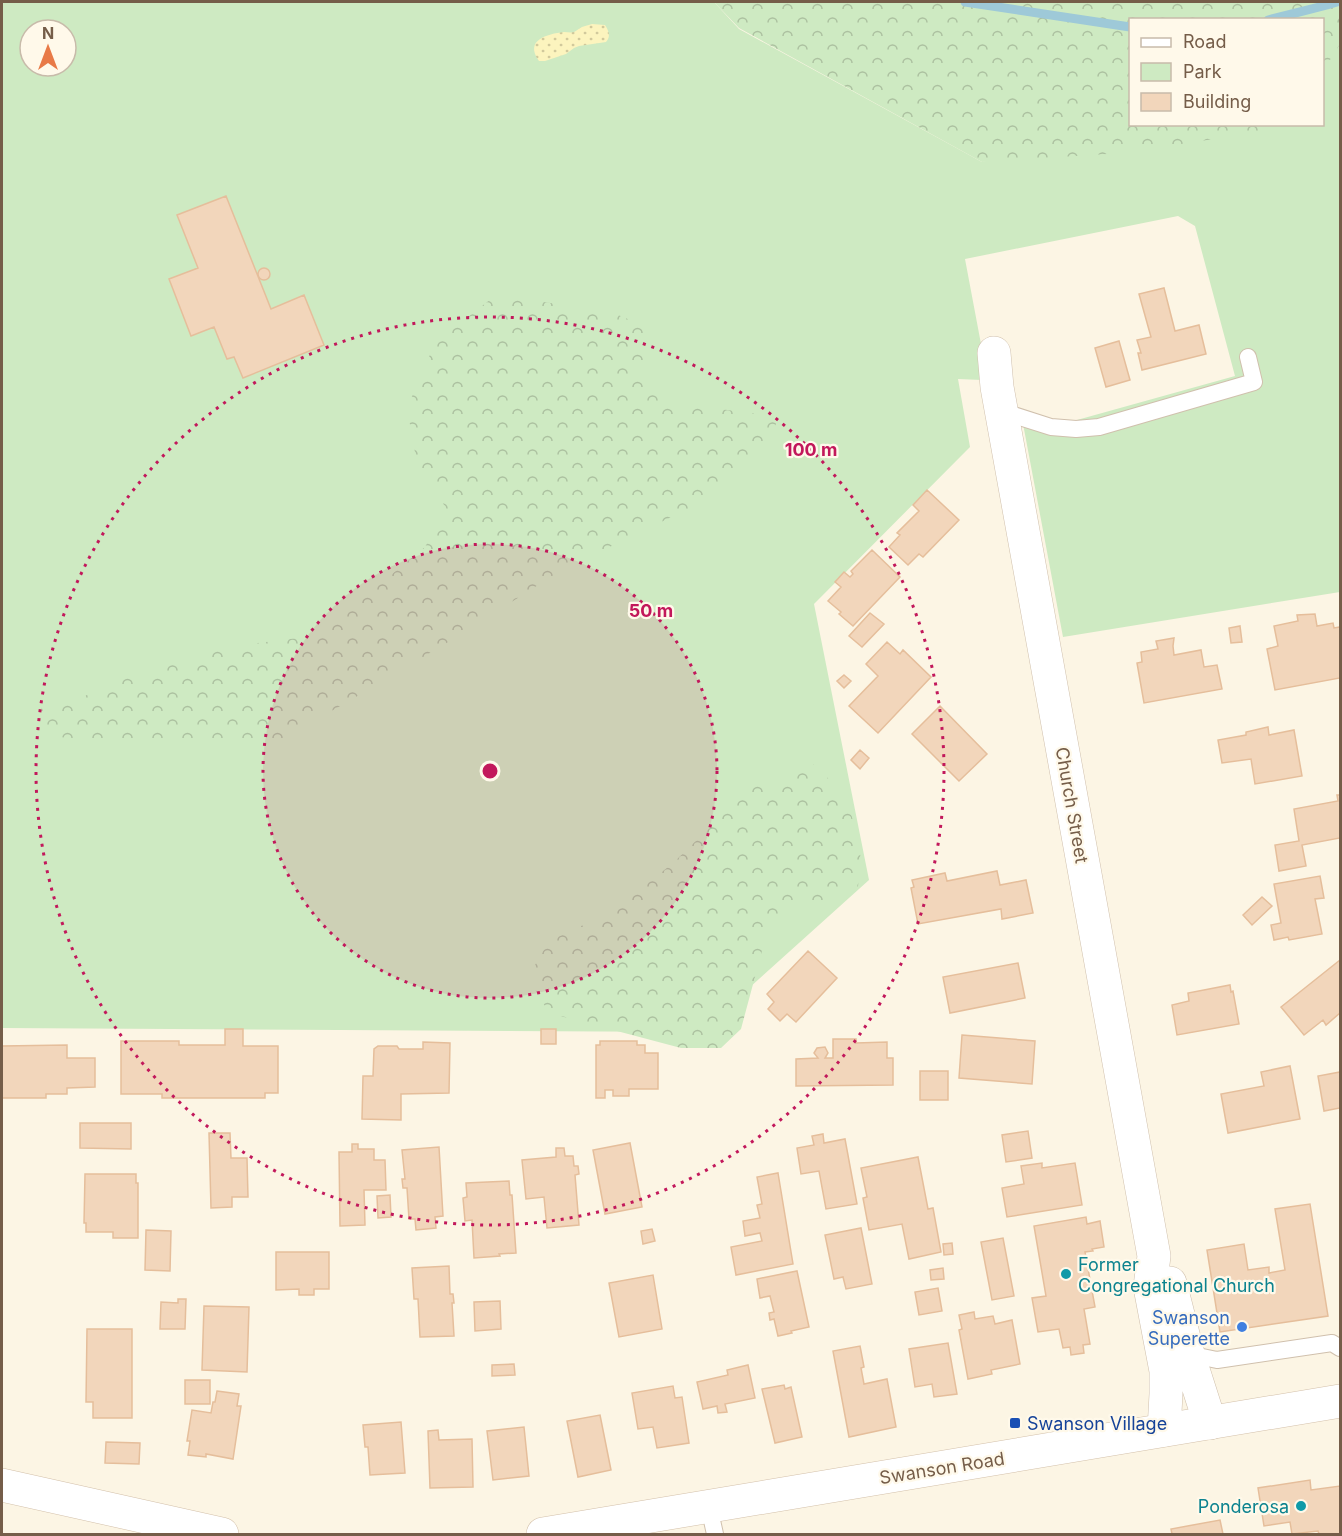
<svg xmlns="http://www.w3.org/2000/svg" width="1342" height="1536" font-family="Inter,sans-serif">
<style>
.green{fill:#ceeac2;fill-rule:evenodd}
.forest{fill:url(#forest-crowns)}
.sand{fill:url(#sand-dots)}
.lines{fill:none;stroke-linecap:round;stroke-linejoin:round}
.stream{stroke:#9ec9d8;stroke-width:9}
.building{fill:#f2d6bb;stroke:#e5be9b;stroke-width:1.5}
.service-casing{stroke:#d0c0ad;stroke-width:18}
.minor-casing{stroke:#d0c0ad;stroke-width:34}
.secondary-casing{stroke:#d3c0aa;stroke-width:34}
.service{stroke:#fff;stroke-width:16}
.minor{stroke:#fff;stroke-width:33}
.secondary{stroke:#fff;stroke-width:33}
.ring{fill:none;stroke:#c2185b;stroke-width:3;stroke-dasharray:3 6}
.culture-dot{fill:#0f9aa8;stroke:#fff9ea;stroke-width:2}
.shop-dot{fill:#3f7fe0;stroke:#fff9ea;stroke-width:2}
.transit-dot{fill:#1a4fb4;stroke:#fff9ea;stroke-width:2}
.labels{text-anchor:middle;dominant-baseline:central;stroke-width:4.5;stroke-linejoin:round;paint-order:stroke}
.street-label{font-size:18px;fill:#755d49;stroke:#fff9ea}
.culture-label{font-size:18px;fill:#0d838f;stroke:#fff9ea;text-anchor:start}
.shop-label{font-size:18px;fill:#366cbe;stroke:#fff9ea;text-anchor:end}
.transit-label{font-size:18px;fill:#164399;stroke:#fff9ea;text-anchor:start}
.centre{fill:#c2185b;stroke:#fff9ea;stroke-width:3}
.ring-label{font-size:18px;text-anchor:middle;font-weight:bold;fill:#c2185b;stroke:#fff9ea;stroke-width:4.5;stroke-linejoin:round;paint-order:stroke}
</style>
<defs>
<pattern id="forest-crowns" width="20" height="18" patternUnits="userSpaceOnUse" patternTransform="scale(1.5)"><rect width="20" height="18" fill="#ceeac2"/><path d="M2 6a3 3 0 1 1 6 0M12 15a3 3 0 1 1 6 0" fill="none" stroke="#acc1a0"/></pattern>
<pattern id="sand-dots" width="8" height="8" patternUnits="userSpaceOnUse" patternTransform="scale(1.5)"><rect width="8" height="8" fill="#fcf4be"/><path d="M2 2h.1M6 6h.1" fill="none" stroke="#d1c99c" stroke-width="1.8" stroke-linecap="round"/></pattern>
</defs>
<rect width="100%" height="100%" fill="#fcf5e4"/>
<path class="green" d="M2,2h712l25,27 243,133 148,-38h192v-104l18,-16v588l-277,45 -42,-224 38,12 176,-49 -40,-150 -17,-10 -213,43 16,85 1,36 -24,-1 12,68 -156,157 55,276 -169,152 -698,-4zM30,30h36v36h-36z"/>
<path class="forest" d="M714,2h626v42l-17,27 -1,-51h-192v104l138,1 -9,7 -136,21 -141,9 -243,-134z
M496,295l115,17 36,15 -5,46 27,29 109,15 -9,30 -81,62 -128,62 -100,64 -116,69 -65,36 -133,3 -88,-6 -18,-14 2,-17 26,-2 44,-21 114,-36 72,-9 82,-54 45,-37 22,-37 -31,-52 -9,-50 28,-65z
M817,763l32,45 12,37 -3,42 -63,23 -28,22 -26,97 -20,19h-40l-132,-35 -21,-36 21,-36 60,-28 63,-49 82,-79 22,-1z"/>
<path class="sand" d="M592,24l13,1c4,6 6,12 1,17l-27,4 -5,2 -8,6 -21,7h-6c-15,-21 8,-27 25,-29 3,0 7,1 10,0 2,-1 6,-4 8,-5 3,-1 7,-2 10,-3z"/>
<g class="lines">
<path class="stream" d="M965,2l165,25
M1268,20l59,-15 10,-3"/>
</g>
<path class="building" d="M226,196l45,113 33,-14 20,50 -81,33 -9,-21 -7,2 -13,-32 -23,9 -22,-57 29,-11 -21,-53z
M258 274a6 6 0 1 1 12 0a6 6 0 1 1-12 0Z
M1164,288l11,43 24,-6 7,29 -64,16 -4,-17h3l-4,-13 14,-3 -12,-43z
M1119,341l11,39 -24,7 -11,-39z
M927,490l32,30 -36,37 -4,-3 -11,11 -19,-18 11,-12 -3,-2 22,-22 -6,-6z
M872,550l28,27 -47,49 -14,-12 2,-2 -13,-11 13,-14 -6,-5 9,-10 6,5 3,-3 -2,-3z
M870,613l14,11 -22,23 -13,-11z
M1315,614l2,12 16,-3 1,5 6,-1v51l-65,12 -8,-41 11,-3 -4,-20 24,-5 -1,-6z
M1240,626l2,16 -11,1 -2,-15z
M1174,638l-1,8 1,9 27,-5 3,17 13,-2 5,24 -78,14 -7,-40 5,-1 -1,-10 17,-3 -2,-8z
M887,642l13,12 3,-4 28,27 -53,56 -29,-27 29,-30 -12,-12z
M844,675l7,6 -7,7 -7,-7z
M940,706l47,48 -28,27 -47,-47z
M1268,727l1,8 25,-5 8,46 -47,8 -4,-25 -29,4 -4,-23 28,-5v-3z
M860,750l9,8 -9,11 -9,-9z
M1337,795h3v43l-38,7 4,21 -27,5 -4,-26 24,-4 -5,-32 44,-8z
M997,871l3,14 26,-5 7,33 -31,6 -1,-10 -83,15 -7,-36 3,-1 -2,-7 33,-7 2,8z
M1320,876l4,22 -9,1 7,35 -33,6 -1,-3 -14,3 -3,-15 10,-2 -7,-39z
M1262,897l10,9 -20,19 -9,-10z
M808,951l29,27 -41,44 -9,-8 -7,7 -12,-12 6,-7 -7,-8z
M1340,960v53l-14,12 -3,-5 -19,15 -23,-28z
M1018,963l7,35 -75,15 -7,-36z
M1230,985l1,7 2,-1 6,33 -62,11 -5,-30 17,-4 -1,-8z
M225,1029h18v17h35v47h-13v5h-103v-4h-41v-53h58v4h46z
M541,1029h15v15h-15z
M962,1035l73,6 -3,43 -73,-6z
M833,1039h23v4l31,-1v16h6v27l-97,1v-27l22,-1 -4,-5 3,-5 8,-1 3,6 -3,5h8z
M600,1041h37v4h8v8h13v36h-29v7h-16v-6h-8v8h-9v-53h4z
M423,1042l27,1 -1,50 -48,1v26l-39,-1 1,-43h10l1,-27 4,-3h19l2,3h24z
M67,1045v13h28v29l-28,1v6h-21v4h-44v-52z
M1290,1066l10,53 -72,14 -7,-39 43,-8 -3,-14z
M920,1071h28v29h-28z
M1340,1072v36l-16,3 -6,-35z
M80,1123h51v26l-51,-1z
M1028,1131l4,27 -26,4 -4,-27z
M209,1133h21l1,25h16l1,39h-16v10l-21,1z
M823,1134l1,9 21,-4 12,65 -31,5 -7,-38 -18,3 -4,-26 17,-3 -2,-9z
M630,1143l12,64 -37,7 -12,-64z
M352,1144h6v5h16v11h11l1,30h-22l1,35 -25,1 -1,-74h13z
M439,1147l4,69 -8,1 1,11 -20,2 -1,-11h-6l-2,-31h-4l-1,-9h3l-3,-29z
M556,1148h8l1,8h8l1,10h4l1,8 -4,1 4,50 -32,3 -3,-31 -18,2 -4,-39 34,-3z
M918,1157l10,52 5,-1 8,44 -32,7 -7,-35 -33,6 -6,-32 4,-1 -6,-29z
M1042,1163v5l33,-5 7,42 -75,12 -5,-29 22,-4 -3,-18z
M778,1173l15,91 -57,11 -5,-28 31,-6 -2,-8 -15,3 -2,-15 17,-3 -3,-13 5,-1 -5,-27z
M85,1174h51v9h2v55h-25v-6h-27v-9h-2z
M509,1181l1,14h2l4,58 -17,1 1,2 -26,2 -2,-38 -7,1 -2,-23 4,-1 -1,-14z
M390,1195l1,22 -13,1 -1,-22z
M1310,1204l18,112 -108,16 -13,-82 37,-6 4,26 21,-3v6l16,-3 -10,-61z
M1086,1217l1,7 13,-3 4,26 -12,2 1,2 -8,1 10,55 -11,2 6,35 -7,1 1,8 -13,2 -1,-8 -7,1 -4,-19 -21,3 -6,-34 14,-2 -12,-70z
M861,1228l11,56 -26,5 -3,-12 -9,2 -9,-44z
M652,1229l3,12 -12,3 -2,-13z
M146,1230l25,1 -1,40 -25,-1z
M1003,1238l11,58 -22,4 -11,-58z
M952,1243l1,11 -9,1 -1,-11z
M276,1252h53v37h-15v6h-15v-6l-23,1z
M449,1266l1,28h3l1,9h-2l2,33 -34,1 -2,-38h-4l-2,-31z
M943,1268l1,11 -13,1 -1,-10z
M797,1271l12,56 -18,4 1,2 -14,3 -4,-17 -4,1 -1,-7 5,-1 -4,-16 -10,2 -3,-19z
M653,1275l9,54 -43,8 -10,-54z
M938,1288l4,23 -23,4 -4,-23z
M178,1299h8l-1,30h-25l1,-27 17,1z
M500,1301l1,28 -26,2 -1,-29z
M204,1306l45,1 -2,65 -45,-2z
M974,1312l1,7 18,-3 2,8 17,-4 8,44 -29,6 1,4 -24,5 -9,-49 3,-1 -3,-14z
M87,1329h45v89h-39v-16h-7z
M948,1343l9,51 -23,3 -2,-13 -17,3 -6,-38z
M860,1346l4,21 -3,1 3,16 23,-5 9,48 -47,10 -16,-86z
M514,1364l1,11 -23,1v-11z
M748,1365l7,33 -30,6 2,8 -9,1 -1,-7 -14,3 -6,-27 31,-7 -1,-5z
M185,1380h25v24h-25z
M784,1385l1,4 6,-2 11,50 -27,6 -13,-54z
M673,1386l2,12 7,-1 7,46 -32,5 -4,-21 -15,2 -6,-36z
M217,1391l22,3 -2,12h4l-8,53 -27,-5v3l-18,-2 2,-14h-3l5,-31 19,3 2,-11h2z
M600,1415l11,55 -33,7 -11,-56z
M401,1422l4,51 -35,2 -2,-28h-3l-2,-22z
M524,1427l5,49 -36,4 -6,-49z
M438,1430l1,10 33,-1 1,48 -43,1 -2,-57z
M106,1442l34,1 -1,21 -34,-1z
M1310,1480l1,10 29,-4v48h-21l-1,-3 -26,3 -2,-12 -26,4 -6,-38z
M1220,1520l3,14h-51l-1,-5z"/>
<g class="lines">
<g class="service-casing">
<path id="service" d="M1001,411l50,16 25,2 23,-2 155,-45 -6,-25
M1188,1354l29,6 115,-17 8,5
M709,1507l6,27"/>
</g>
<g class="minor-casing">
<path id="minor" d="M994,353l3,34 157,869 -4,31 16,84v23l-2,36
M1170,1283l18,71 22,69"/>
</g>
<g class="secondary-casing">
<path id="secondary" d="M2,1485l220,49
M543,1534l797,-133"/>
</g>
<use href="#service" class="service"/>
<use href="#minor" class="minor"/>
<use href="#secondary" class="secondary"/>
</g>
<circle cx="490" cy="771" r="227" fill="#c2185b" fill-opacity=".12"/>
<g class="ring">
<circle cx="490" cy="771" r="227"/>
<circle cx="490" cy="771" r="454"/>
</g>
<g class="culture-dot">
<circle cx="1066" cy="1274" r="6"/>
<circle cx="1301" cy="1506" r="6"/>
</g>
<circle class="shop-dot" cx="1242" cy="1327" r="6"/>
<rect class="transit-dot" x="1009" y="1417" width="12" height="12" rx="3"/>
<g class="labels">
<g class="street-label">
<text transform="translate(1072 805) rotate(80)">Church Street</text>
<text transform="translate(942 1468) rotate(-9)">Swanson Road</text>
</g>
<g class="culture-label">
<text x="1078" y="1264">Former<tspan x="1078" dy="21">Congregational Church</tspan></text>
<text x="1289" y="1506" text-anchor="end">Ponderosa</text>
</g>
<g class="shop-label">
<text x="1230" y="1317">Swanson<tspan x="1230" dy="21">Superette</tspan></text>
</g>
<g class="transit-label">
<text x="1027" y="1423">Swanson Village</text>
</g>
</g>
<circle cx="490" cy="771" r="9" class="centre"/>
<g class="ring-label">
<text x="811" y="456">100 m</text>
<text x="651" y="617">50 m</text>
</g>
<rect width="1342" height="1536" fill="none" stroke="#755d49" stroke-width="6"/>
<rect x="1129" y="18" width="195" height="108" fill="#fff9ea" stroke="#c8bbaa" stroke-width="1.5"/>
<rect x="1141" y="38" width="30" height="9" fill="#ffffff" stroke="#c8bbaa" stroke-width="1.5"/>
<text x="1183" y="48" font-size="18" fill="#755d49">Road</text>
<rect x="1141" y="63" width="30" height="18" fill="#ceeac2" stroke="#c8bbaa" stroke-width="1.5"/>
<text x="1183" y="78" font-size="18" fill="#755d49">Park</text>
<rect x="1141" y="93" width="30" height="18" fill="#f2d6bb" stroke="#c8bbaa" stroke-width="1.5"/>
<text x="1183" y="108" font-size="18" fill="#755d49">Building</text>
<g transform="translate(48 48)"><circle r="28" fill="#fff9ea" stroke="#c8bbaa" stroke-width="1.5"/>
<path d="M0-4.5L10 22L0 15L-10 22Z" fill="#e87a47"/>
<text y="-9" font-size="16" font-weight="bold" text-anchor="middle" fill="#755d49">N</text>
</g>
</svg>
